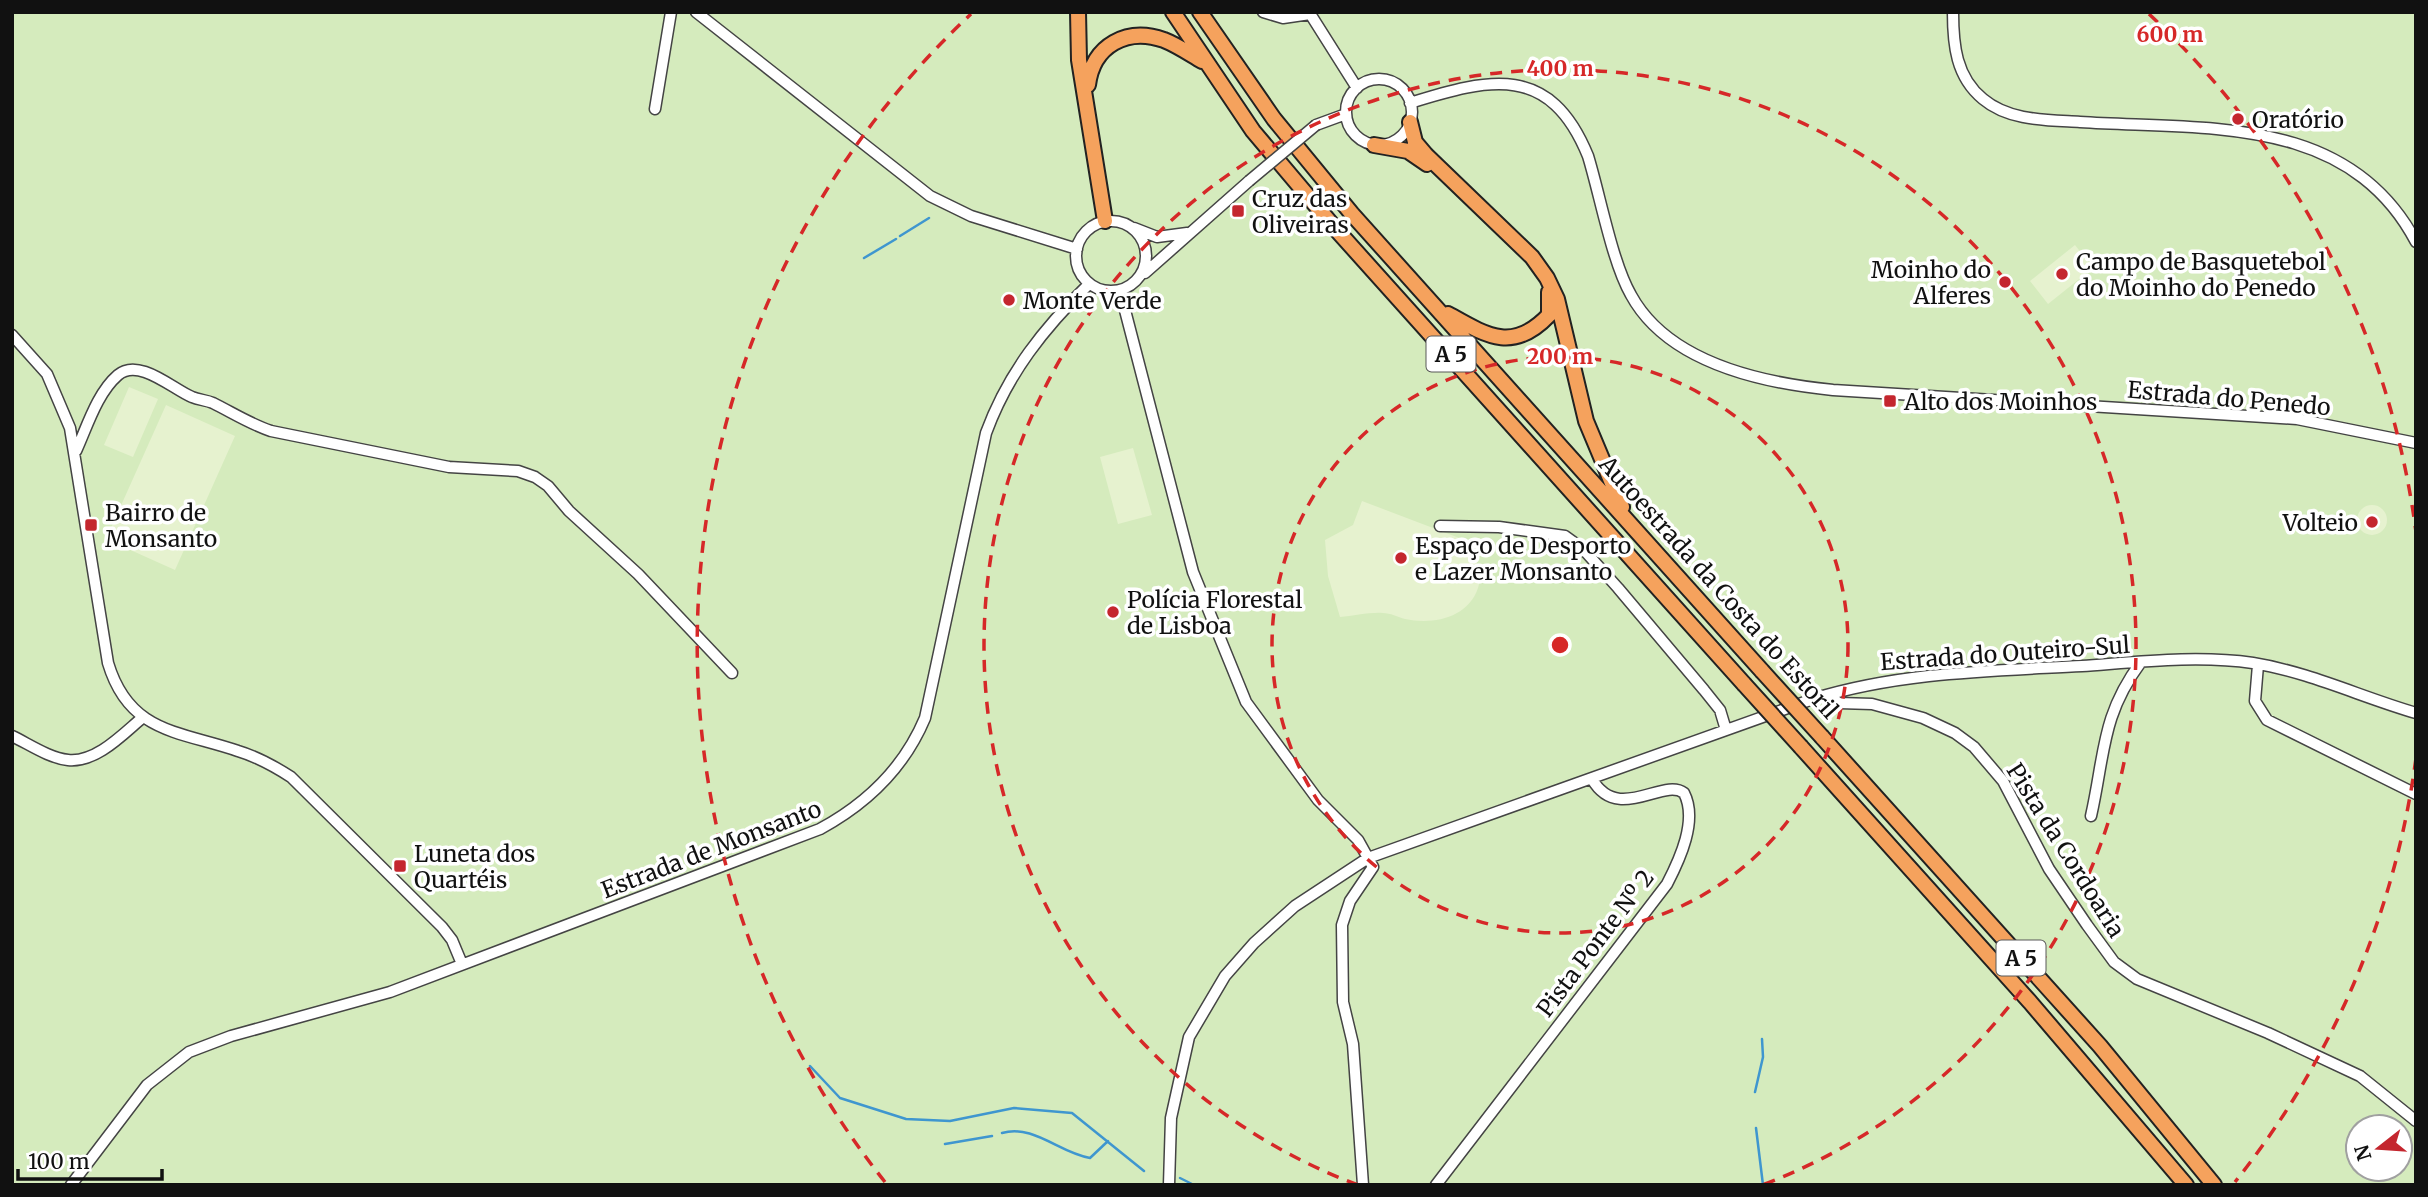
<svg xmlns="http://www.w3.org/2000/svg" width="2428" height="1197" font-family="Merriweather,serif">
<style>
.park{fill:#d5ebbd;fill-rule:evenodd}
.pitch{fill:#e6f2cf}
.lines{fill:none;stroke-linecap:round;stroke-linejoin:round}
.stream{stroke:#3f96cf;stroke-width:2.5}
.minor-casing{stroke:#444;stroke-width:13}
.highway-casing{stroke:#222;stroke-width:18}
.minor{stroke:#fff;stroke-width:10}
.highway{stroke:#f5a25d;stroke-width:14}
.minor-bridge-casing{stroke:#444;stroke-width:13;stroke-linecap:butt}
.highway-bridge-casing{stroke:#222;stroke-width:18;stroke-linecap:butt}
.minor-bridge{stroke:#fff;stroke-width:10}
.highway-bridge{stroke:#f5a25d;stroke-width:14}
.ring{fill:none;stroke:#d62828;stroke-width:3.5;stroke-dasharray:12 9}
.poi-dot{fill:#c4262e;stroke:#fff;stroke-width:2.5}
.labels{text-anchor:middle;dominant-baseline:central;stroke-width:7;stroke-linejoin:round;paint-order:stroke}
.shield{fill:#fff;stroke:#585858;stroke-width:2}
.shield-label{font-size:21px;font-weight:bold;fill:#111}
.poi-label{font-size:23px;fill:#111;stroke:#fff;text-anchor:start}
.street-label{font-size:23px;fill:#111;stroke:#fff}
.centre{fill:#d62828;stroke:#fff;stroke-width:3.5}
.ring-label{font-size:21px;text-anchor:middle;font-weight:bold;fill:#d62828;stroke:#fff;stroke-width:7;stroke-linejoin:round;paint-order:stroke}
</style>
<rect width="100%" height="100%" fill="#fffdf5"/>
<path class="park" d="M12,12h2404v1173h-2404zM2358,1127h42v42h-42z"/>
<path class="pitch" d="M2075,245l18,23 -45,36 -18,-23z
M129,387l29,12 -25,58 -29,-12z
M166,405l69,31 -60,134 -69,-31z
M1133,448l19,67 -34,9 -18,-67z
M1362,501l100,38c12,13 22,31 16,49 -10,30 -45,37 -73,31 -7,-2 -15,-6 -22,-6 -13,-1 -30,3 -43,4l-12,-41 -3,-36 28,-15z
M2357 520a15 15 0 1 1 30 0a15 15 0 1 1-30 0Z"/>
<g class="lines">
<path class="stream" d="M900,236l29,-18
M864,258l32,-19
M810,1066l30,32 66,21 44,2 64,-13 58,5 72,58
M1755,1092l8,-35 -1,-18
M1756,1128l7,57
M1002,1133c32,-9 57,20 88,25l18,-17
M945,1144l47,-8
M1180,1178l14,7"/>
<g class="minor-casing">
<path id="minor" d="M696,12l234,184 41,20 106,33
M1263,12l20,6 27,-4
M1309,12l48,76
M1953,12c0,33 3,65 30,87 26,22 64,21 97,23 122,8 268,-9 336,120
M1346 112a33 33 0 1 1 66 0a33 33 0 1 1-66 0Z
M1410,103c80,-25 140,-40 178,53 12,39 24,106 43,139 37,68 131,88 202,95l464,29 119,24
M655,109l16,-97
M1316,125l30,-11
M1076 256a35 35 0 1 1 70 0a35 35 0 1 1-70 0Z
M1134,228l23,9 30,-4
M1145,273l104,-92
M1120,291l73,281 53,130 72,98 40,40 15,27 -23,34 -8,24 1,77 10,42 10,141
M12,335l35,39 23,54 38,235c21,70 71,68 130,88 20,6 36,15 53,26l151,150 10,13 10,24
M76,451c11,-24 21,-58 42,-76 21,-18 56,15 74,22 7,3 14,3 21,6 20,10 37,21 58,28l178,36 69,4 17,6 13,9 21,25 69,63 94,99
M1440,526l59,1 66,9 18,13 35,39 86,102 16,20 6,20
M2258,665l-3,36 12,19 149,74
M1828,695l11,8 33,1 51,14 32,15 19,14 29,34 46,88 38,56 27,37 23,17 131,54 92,43 56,45
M12,736c17,8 37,22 56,24 28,3 55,-26 74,-42
M2091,816c14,-62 10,-100 50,-154
M71,1185l76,-100 42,-33 42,-16 159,-44 430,-163c48,-26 84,-61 105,-111l61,-285c22,-60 58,-105 103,-149
M1169,1185l2,-67 18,-81 36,-61 29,-33 41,-37 73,-48 445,-159c88,-27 178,-28 269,-33 56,-4 115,-11 171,-3 56,9 108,34 163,50
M1436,1185l231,-301c13,-25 31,-64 17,-91 -21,-16 -66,31 -92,-14"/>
</g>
<g class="highway-casing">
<path id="highway" d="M1078,12l1,48 26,161
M1173,12l80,119 81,96 410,457
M1200,12l74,107 78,95 410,457
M1088,85c5,-40 39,-58 76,-45 13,5 26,14 38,21
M1410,122l5,20 11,13 106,102 15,21 10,21 29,122 36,86
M1374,145l34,6 19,13
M1448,314c39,22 65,39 101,1v-23
M1822,737l278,309 114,139
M1801,747l229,255 156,183"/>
</g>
<use href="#minor" class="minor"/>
<use href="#highway" class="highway"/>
<g class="minor-bridge-casing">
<path id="minor-bridge" d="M1249,181l67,-56"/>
</g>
<g class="highway-bridge-casing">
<path id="highway-bridge" d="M1762,671l60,66
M1744,684l57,63"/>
</g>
<use href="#minor-bridge" class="minor-bridge"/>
<use href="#highway-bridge" class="highway-bridge"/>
</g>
<g class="ring">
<circle cx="1560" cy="645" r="288"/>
<path d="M1358 1185A576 576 0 1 1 1762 1185"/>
<path d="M2416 758A863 863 0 0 1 2235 1182M885 1182A863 863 0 0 1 971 14M2149 14A863 863 0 0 1 2416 532"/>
</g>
<g class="poi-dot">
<circle cx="2238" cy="119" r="7"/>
<rect x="1231" y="204" width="14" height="14" rx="3.5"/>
<circle cx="2062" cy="274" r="7"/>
<circle cx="2005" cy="282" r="7"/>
<circle cx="1009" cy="300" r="7"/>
<rect x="1883" y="394" width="14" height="14" rx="3.5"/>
<circle cx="2372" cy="522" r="7"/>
<rect x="84" y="518" width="14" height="14" rx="3.5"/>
<circle cx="1401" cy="558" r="7"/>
<circle cx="1113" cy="612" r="7"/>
<rect x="393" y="859" width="14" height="14" rx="3.5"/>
</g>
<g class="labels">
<g class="shield">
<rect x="1426.5" y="336.5" width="49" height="35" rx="5"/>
<rect x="1996.5" y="940.5" width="49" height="35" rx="5"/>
</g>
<g class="shield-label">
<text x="1451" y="354">A 5</text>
<text x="2021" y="958">A 5</text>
</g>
<g class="poi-label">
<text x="2252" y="119">Oratório</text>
<text x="1252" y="198">Cruz das<tspan x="1252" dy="26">Oliveiras</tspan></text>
<text x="2076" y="261">Campo de Basquetebol<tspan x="2076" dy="26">do Moinho do Penedo</tspan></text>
<text x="1991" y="269" text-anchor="end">Moinho do<tspan x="1991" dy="26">Alferes</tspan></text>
<text x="1023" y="300">Monte Verde</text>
<text x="1904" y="401">Alto dos Moinhos</text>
<text x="105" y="512">Bairro de<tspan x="105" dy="26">Monsanto</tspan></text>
<text x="2358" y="522" text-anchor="end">Volteio</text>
<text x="1415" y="545">Espaço de Desporto<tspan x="1415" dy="26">e Lazer Monsanto</tspan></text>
<text x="1127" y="599">Polícia Florestal<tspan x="1127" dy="26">de Lisboa</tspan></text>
<text x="414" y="853">Luneta dos<tspan x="414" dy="26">Quartéis</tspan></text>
</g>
<g class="street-label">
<text transform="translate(2229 398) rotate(5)">Estrada do Penedo</text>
<text transform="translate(1719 587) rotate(48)">Autoestrada da Costa do Estoril</text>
<text transform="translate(2005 653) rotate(-4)">Estrada do Outeiro-Sul</text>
<text transform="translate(711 849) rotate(-21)">Estrada de Monsanto</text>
<text transform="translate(2066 850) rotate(58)">Pista da Cordoaria</text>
<text transform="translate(1595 943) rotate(-53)">Pista Ponte Nº 2</text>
</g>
</g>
<circle cx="1560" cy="645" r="10" class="centre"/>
<g class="ring-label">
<text x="2170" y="42">600 m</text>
<text x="1560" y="76">400 m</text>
<text x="1560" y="364">200 m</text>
</g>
<rect width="2428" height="1197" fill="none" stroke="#111111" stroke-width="28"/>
<g transform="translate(2379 1148) rotate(253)"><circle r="33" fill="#ffffff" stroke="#a0a0a0" stroke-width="2"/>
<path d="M0-5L12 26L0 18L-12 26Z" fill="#c4262e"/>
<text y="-10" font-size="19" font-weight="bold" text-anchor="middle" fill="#111111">N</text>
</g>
<path d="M18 1169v10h144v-10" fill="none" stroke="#111111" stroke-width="3.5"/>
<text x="28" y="1169" font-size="21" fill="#111111" stroke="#ffffff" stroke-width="5" paint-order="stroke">100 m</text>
</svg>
